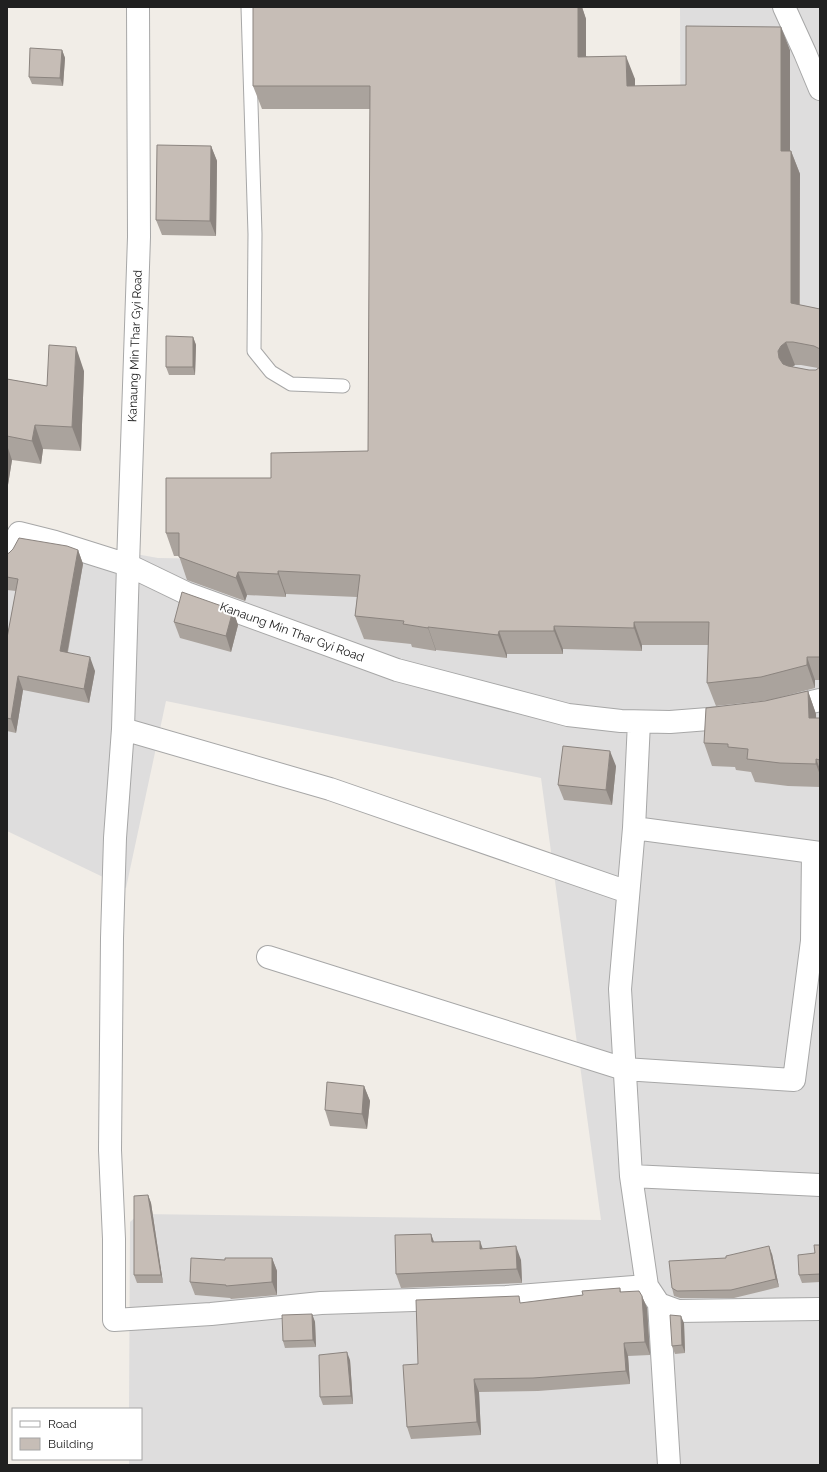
<svg xmlns="http://www.w3.org/2000/svg" width="827" height="1472" font-family="Raleway,sans-serif">
<style>
.residential{fill:#dedddd}
.lines{fill:none;stroke-linecap:round;stroke-linejoin:round}
.service-casing{stroke:#a7a7a7;stroke-width:15}
.minor-casing{stroke:#a7a7a7;stroke-width:24}
.service{stroke:#fff;stroke-width:13}
.minor{stroke:#fff;stroke-width:22}
.wall{fill:#aaa39d;fill-rule:evenodd}
.shaded-wall{fill:#8b847f}
.building{fill:#c6bdb6;stroke:#8b847f}
.labels{text-anchor:middle;dominant-baseline:central;stroke-width:4;stroke-linejoin:round;paint-order:stroke}
.street-label{font-size:12px;fill:#202020;stroke:#fff}
</style>
<rect width="100%" height="100%" fill="#f1ede7"/>
<path class="residential" d="M680,7h140v1458h-691v-6h12v-50h-12l1,-187 9,-8 462,6 -60,-442 -375,-77 -40,187 -119,-57v-300l151,27 524,8z"/>
<g class="lines">
<g class="service-casing">
<path id="service" d="M248,7l7,227 -1,117 17,21 20,12 52,2"/>
</g>
<g class="minor-casing">
<path id="minor" d="M138,7l1,230 -11,328 58,28 211,77 171,45 53,6 49,1 64,-5
M784,7l21,46 15,36
M7,557l12,-24 36,9 73,23 -5,164 -8,109 -3,100 -2,212 4,89v81l97,-6 110,-11 185,-6 141,-11
M782,709l38,-9
M639,722l-5,106 -14,161 11,187 16,110 12,18 19,7 142,-2
M123,729l207,60 298,103
M634,828l186,25
M268,957l356,112 170,11 18,-139 1,-89
M631,1176l189,9
M659,1304l10,161"/>
</g>
<use href="#service" class="service"/>
<use href="#minor" class="minor"/>
</g>
<path class="wall" d="M253,7h329l4,12v37l49,23v7l51,-1 104,-35v101h1l9,23v131l20,4v371h-5v8l-45,12 -54,6 -9,-23 2,-38h-67v6l-79,-2v5h-56v4l-71,-8v1l-24,-4 -1,-3 -47,-5 -9,-23 2,-19 -71,-3v3l-39,-2 -2,6 -58,-21 -8,-24h-5l-8,-23 105,-55 97,-27 2,-342h-108l-9,-23zM795,365h6l17,3 -2,2h-7l-17,-3z
M62,50l3,8 -2,28 -31,-2 -3,-7z
M211,146l6,15 -1,75 -54,-1 -6,-15z
M193,337l3,8 -1,30h-26l-3,-8z
M84,371l-3,80 -38,-2 -2,15 -29,-4 -5,31v-112l40,7z
M78,550l5,14 -15,88 27,19 -6,32 -66,-13 -7,43 -9,-2v-93l9,-47 -9,-1v-36z
M233,610l5,15 -7,27 -51,-14 -6,-16z
M808,691l8,23v4h4v69l-32,-1 -33,-4 -4,-10 -15,-2 -1,-3 -23,-1 -8,-23 61,-42z
M616,766l-4,39 -48,-5 -6,-15z
M364,1086l6,15 -3,28 -37,-3 -5,-16z
M148,1195l3,8 12,80h-26l-3,-8z
M431,1234l3,8 49,7 38,11 1,23 -121,5 -5,-14z
M820,1245v37l-18,1 -3,-8z
M772,1254l7,33 -45,11h-54l-6,-2 -2,-8 54,-30z
M272,1258l5,13v24l-46,4 -1,-1 -35,-3 -5,-13 35,-22z
M620,1288l1,4 21,4 5,12 3,47 -22,1 2,28 -92,7 -59,1 2,43 -70,4 -4,-12 11,-63 165,-69z
M312,1314l3,8 1,25 -31,1 -2,-7z
M684,1323l1,30 -10,1 -3,-8z
M350,1360l3,44 -30,1 -3,-8z"/>
<path class="shaded-wall" d="M578,7h4l4,12v61l-8,-23z
M781,27l9,23v124l-9,-23z
M62,50l3,8 -2,28 -3,-8z
M626,56l9,23v30l-8,-23z
M211,146l6,15 -1,75 -6,-15z
M791,151l9,23 -1,152 -8,-23z
M193,337l3,8 -1,30 -2,-8z
M786,342l9,23 -6,4 -2,5 -8,-16 -1,-7 3,-5z
M76,347l8,24 -3,80 -9,-24z
M35,425l8,24 -2,15 -9,-23z
M7,445l5,15 -5,31z
M78,550l5,14 -18,101 -5,-14z
M278,571l8,23v3l-8,-23z
M238,572l9,23 -2,6 -9,-23z
M233,610l5,15 -7,27 -5,-16z
M634,622l8,23v6l-8,-23z
M554,626l9,23v5l-9,-23z
M428,627l8,23v1l-8,-23z
M499,631l8,23v4l-9,-23z
M90,657l5,14 -6,32 -5,-14z
M807,657l8,23v8l-8,-23z
M18,676l5,14 -7,43 -5,-14z
M808,691l8,23 1,27 -8,-23z
M610,751l6,15 -4,39 -6,-15z
M816,759l4,10v6l-4,-11z
M364,1086l6,15 -3,28 -5,-15z
M148,1195l3,8 12,80 -2,-8z
M431,1234l5,14 -4,-6z
M480,1241l5,14 -5,-6z
M516,1246l5,14 1,23 -5,-14z
M769,1246l3,8 7,33 -3,-8z
M272,1258l5,13v24l-5,-13z
M642,1296l5,12 3,47 -5,-13z
M312,1314l3,8 1,25 -3,-7z
M681,1316l3,7 1,30 -3,-8z
M624,1343l4,13 2,28 -4,-13z
M347,1352l3,8 3,44 -2,-8z
M474,1379l5,13 2,43 -4,-13z"/>
<path class="building" d="M253,7h325v50l48,-1 1,30 59,-1v-59l95,1v124h10v152l29,6v40l-6,-3 -21,-4h-7l-5,4 -3,5 1,7 4,6 5,2 21,4h7l4,-3v290h-13v8l-46,12 -54,6 2,-61h-75v6l-80,-2v5h-55l-1,4 -70,-8v1l-25,-4 1,-3 -49,-5 5,-41 -82,-4v3l-40,-2 -2,6 -57,-21v-24h-13v-55h105v-25l97,-2 2,-365h-117z
M30,48l32,2 -2,28 -31,-1z
M157,145l54,1 -1,75 -54,-1z
M166,336l27,1v30h-27z
M49,345l27,2 -4,80 -37,-2 -3,16 -25,-5v-57l40,7z
M19,538l48,8 11,4 -18,101 30,6 -6,32 -66,-13 -7,43 -4,-1v-80l11,-59 -11,-2v-23l2,-1 4,-4z
M182,592l51,18 -7,26 -52,-14z
M808,691l1,27h11v42l-4,-1v5l-36,-1 -33,-4 1,-10 -20,-2v-3l-24,-1 2,-35 59,-7z
M563,746l47,5 -4,39 -48,-5z
M327,1082l37,4 -2,28 -37,-4z
M148,1195l13,80h-27v-79z
M431,1234l1,8 48,-1v8l36,-3 1,23 -121,5 -1,-39z
M814,1245h6v29l-21,1 -1,-20 17,-2z
M769,1246l7,33 -45,11 -54,1 -5,-3 -3,-27 57,-3v-2z
M191,1258l34,2v-2h47v24l-46,4v-1l-36,-3z
M620,1288v4l19,-1 3,5 3,46 -21,1 2,28 -93,7 -59,1 3,43 -70,5 -4,-62 15,-1 -2,-64 103,-4 1,7 63,-8 -1,-4z
M312,1314l1,26 -30,1 -1,-26z
M670,1315l11,1 1,29 -10,1z
M347,1352l4,44 -31,1 -1,-42z"/>
<g class="labels">
<g class="street-label">
<text transform="translate(135 346) rotate(-88)">Kanaung Min Thar Gyi Road</text>
<text transform="translate(292 632) rotate(20)">Kanaung Min Thar Gyi Road</text>
</g>
</g>
<rect width="827" height="1472" fill="none" stroke="#202020" stroke-width="16"/>
<rect x="12" y="1408" width="130" height="52" fill="#ffffff" stroke="#a6a6a6"/>
<rect x="20" y="1421" width="20" height="6" fill="#ffffff" stroke="#a6a6a6"/>
<text x="48" y="1428" font-size="12" fill="#202020">Road</text>
<rect x="20" y="1438" width="20" height="12" fill="#c6bdb6" stroke="#a6a6a6"/>
<text x="48" y="1448" font-size="12" fill="#202020">Building</text>
</svg>
